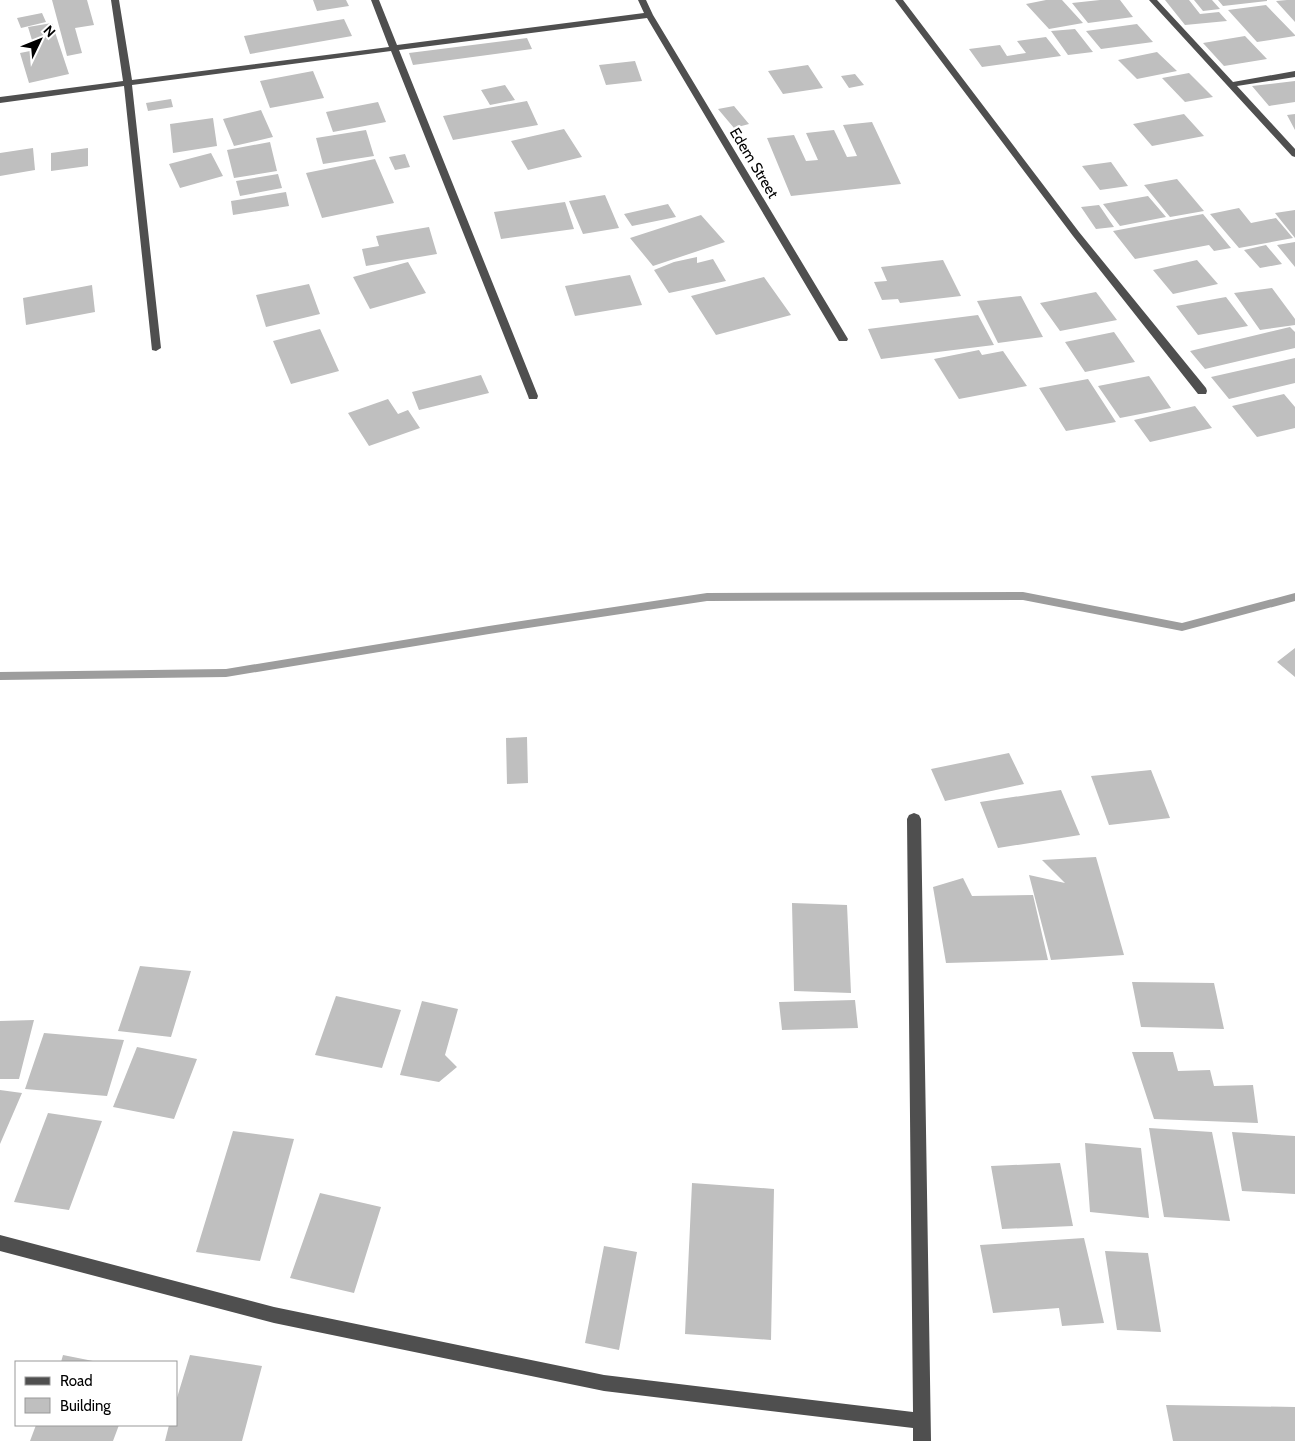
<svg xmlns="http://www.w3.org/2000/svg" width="1295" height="1441" font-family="Cabin,sans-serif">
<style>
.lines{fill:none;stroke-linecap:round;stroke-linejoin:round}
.stream{fill:#9d9d9d;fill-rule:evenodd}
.building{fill:#bfbfbf}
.minor{fill:#4f4f4f;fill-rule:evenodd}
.labels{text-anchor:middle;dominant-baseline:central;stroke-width:4.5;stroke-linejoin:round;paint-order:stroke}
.far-street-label{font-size:15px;fill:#000;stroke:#fff}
</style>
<rect width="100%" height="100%" fill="#fff"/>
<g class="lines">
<path class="stream" d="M1023,592l159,31 113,-30v8l-113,30 -159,-31 -316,1 -218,33 -263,43 -226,3v-8l226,-3 263,-43 218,-33z"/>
</g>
<path class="building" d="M52,0h35l7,25 -19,3 7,25 -15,3z
M313,0h33l3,6 -32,5z
M1046,0h16l21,23 -34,6 -23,-25z
M1100,0h20l13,17 -45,6 -16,-20z
M1165,0h24l11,14 19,-2 8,9 -42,4z
M1194,0h18l8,9 -17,2z
M1218,0h49v1l-44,5z
M1287,0h8v22l-19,-21z
M1266,5l29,30v1l-38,6 -29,-32z
M42,13l4,9 -25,6 -4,-10z
M344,19l8,17 -102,18 -6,-18z
M52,23l17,51 -40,9 -9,-30 15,-3 -7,-23z
M1137,24l16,18 -52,7 -15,-18z
M1075,29l18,23 -25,3 -17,-24z
M1245,36l22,23 -43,7 -21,-23z
M1046,37l15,19 -79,11 -13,-18 31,-4 7,11 19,-3 -9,-12z
M527,38l5,11 -119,16 -4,-12z
M1157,52l20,19 -40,8 -19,-19z
M635,61l7,20 -36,4 -7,-20z
M808,65l15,23 -40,6 -15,-23z
M313,71l11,27 -54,10 -10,-27z
M1189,73l24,24 -28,5 -23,-24z
M855,74l9,11 -15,3 -8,-12z
M1295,81v21l-26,4 -17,-20z
M505,85l10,15 -25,5 -9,-15z
M171,99l2,8 -25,4 -2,-8z
M527,101l11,24 -85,15 -10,-24z
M378,102l8,20 -53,10 -7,-20z
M734,106l15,18 -15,4 -16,-19z
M261,110l12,27 -39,9 -11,-27z
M1184,114l20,22 -52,10 -19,-22z
M1295,114v16l-8,-15z
M213,118l4,28 -44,7 -3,-29z
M872,122l29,62 -110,12 -24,-58 27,-3 12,26 12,-1 -12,-27 28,-3 13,27 10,-1 -14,-31z
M564,129l18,28 -54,13 -17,-29z
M366,130l8,26 -51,8 -7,-26z
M270,142l7,29 -43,7 -7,-28z
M33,148l2,22 -35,6v-23z
M88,148v18l-37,5v-18z
M211,153l12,23 -43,12 -11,-24z
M405,154l5,13 -15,3 -6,-13z
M375,159l19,44 -72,15 -16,-45z
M1111,162l17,24 -28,4 -18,-24z
M278,174l4,14 -42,8 -4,-15z
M1177,179l27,32 -34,6 -26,-32z
M286,192l3,14 -56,9 -2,-14z
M605,195l14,33 -36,6 -14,-33z
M1148,196l18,21 -46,9 -17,-22z
M565,202l9,27 -73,10 -7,-27z
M668,204l8,13 -44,9 -8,-12z
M1099,205l15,22 -18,2 -15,-22z
M1239,208l12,15 25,-5 17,20 -54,10 -29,-34z
M1295,210v28l-20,-25z
M1203,214l28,34 -17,3 -5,-6 -74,14 -22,-28z
M701,215l24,27 -72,24 -23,-28z
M429,227l8,27 -71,12 -4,-17 17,-3 -3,-10z
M1295,242v25l-18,-22z
M1266,245l16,19 -22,4 -16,-18z
M697,257v6l16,-4 13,22 -57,12 -15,-23 20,-8z
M943,260l18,36 -61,7 -2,-4 -16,1 -8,-18 13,-1 -6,-14z
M1197,260l21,24 -45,10 -20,-24z
M408,262l18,31 -56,16 -17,-32z
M630,275l12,30 -67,11 -10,-30z
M764,277l27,38 -75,20 -25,-39z
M309,284l11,30 -54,13 -10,-32z
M92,285l3,27 -69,13 -3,-27z
M1272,288l23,31v6l-35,5 -26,-37z
M1096,292l21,28 -57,11 -20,-28z
M1021,296l22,41 -45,6 -21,-42z
M1226,297l22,29 -50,9 -22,-29z
M978,315l16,30 -113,14 -13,-30z
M1290,327l5,5v16l-90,21 -15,-18z
M320,329l19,42 -48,13 -18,-43z
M1114,332l21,30 -50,10 -20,-30z
M979,350l3,5 21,-4 24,35 -68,13 -25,-40z
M1295,358v25l-66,16 -18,-22z
M481,375l8,18 -70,17 -7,-18z
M1149,376l22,32 -51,10 -22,-32z
M1088,379l28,43 -50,9 -27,-43z
M1284,394l11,13v21l-38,9 -25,-31z
M388,399l10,15 10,-4 12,18 -51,18 -21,-33z
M1195,406l17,22 -62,14 -16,-22z
M1295,648v29l-18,-15z
M527,737l1,46 -21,1 -1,-46z
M1009,753l15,31 -79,17 -14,-32z
M1151,770l19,48 -61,7 -18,-49z
M1061,790l19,45 -82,13 -18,-46z
M1096,857l28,98 -73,5 -22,-85 36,8 -23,-23z
M963,878l9,18 61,-1 15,65 -102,3 -13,-76z
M792,903l55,2 4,88 -57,-2z
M140,966l51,5 -20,66 -53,-6z
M1132,982l82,1 10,46 -83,-2z
M336,996l65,14 -19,58 -67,-13z
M855,1000l3,28 -76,2 -3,-28z
M422,1001l36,8 -13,46 12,12 -18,15 -39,-7z
M34,1020l-15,59h-19v-58z
M44,1033l80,7 -17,56 -82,-7z
M137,1047l60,12 -23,60 -61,-12z
M1132,1052h41l5,19 32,-1 4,16 39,-1 5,38 -104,-4z
M0,1090l22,3 -22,51z
M48,1113l54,8 -33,89 -55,-8z
M1149,1128l63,4 18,89 -66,-4z
M233,1131l61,8 -34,122 -64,-9z
M1232,1132l63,4v58l-53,-3z
M1085,1143l56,5 8,70 -59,-6z
M1060,1163l13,63 -71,3 -11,-63z
M692,1183l82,6 -3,151 -86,-6z
M320,1193l61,14 -27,86 -64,-15z
M1084,1238l20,85 -42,3 -3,-18 -66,5 -13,-68z
M604,1246l33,6 -18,98 -34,-7z
M1105,1251l43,2 13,79 -44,-2z
M63,1355l30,6v1h-32z
M190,1355l72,11 -20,75h-77l4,-16h7v-24z
M1166,1405l129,2v34h-122z
M36,1425h83l-6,16h-83z"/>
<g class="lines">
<path class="minor" d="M111,0h8l13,80 257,-33 -18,-47h8l18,45 247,-32 -6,-13h8l7,15 195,324 -1,2h-8l-192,-323 -248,32 139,346 -1,3h-8l-1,-3 -137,-345 -259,34 29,263 -5,3 -4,-1 -28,-264 -124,17v-6l123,-16z
M895,0h8l176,232 127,156 1,3 -1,3h-8l-125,-158z
M1149,0h8l76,82 62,-11v6l-58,9 58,63v8l-3,-1z
M914,813l5,2 2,4 10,622h-18v-13l-309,-37 -330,-68 -274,-72v-16l274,72 330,68 309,37 -6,-593 2,-4z"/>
</g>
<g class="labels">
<g class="far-street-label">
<text transform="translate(754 163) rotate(59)">Edem Street</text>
</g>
</g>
<rect x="15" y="1361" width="162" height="65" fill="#ffffff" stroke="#999999"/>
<rect x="25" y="1377" width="25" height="8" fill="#4f4f4f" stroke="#999999"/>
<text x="60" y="1386" font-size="15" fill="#000000">Road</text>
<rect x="25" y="1398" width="25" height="15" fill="#bfbfbf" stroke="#999999"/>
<text x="60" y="1411" font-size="15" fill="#000000">Building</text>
<g transform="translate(40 40) rotate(47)" stroke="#ffffff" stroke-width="4" paint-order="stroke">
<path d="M0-4L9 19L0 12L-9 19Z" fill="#000000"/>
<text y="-8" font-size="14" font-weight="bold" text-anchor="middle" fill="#000000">N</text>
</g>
</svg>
